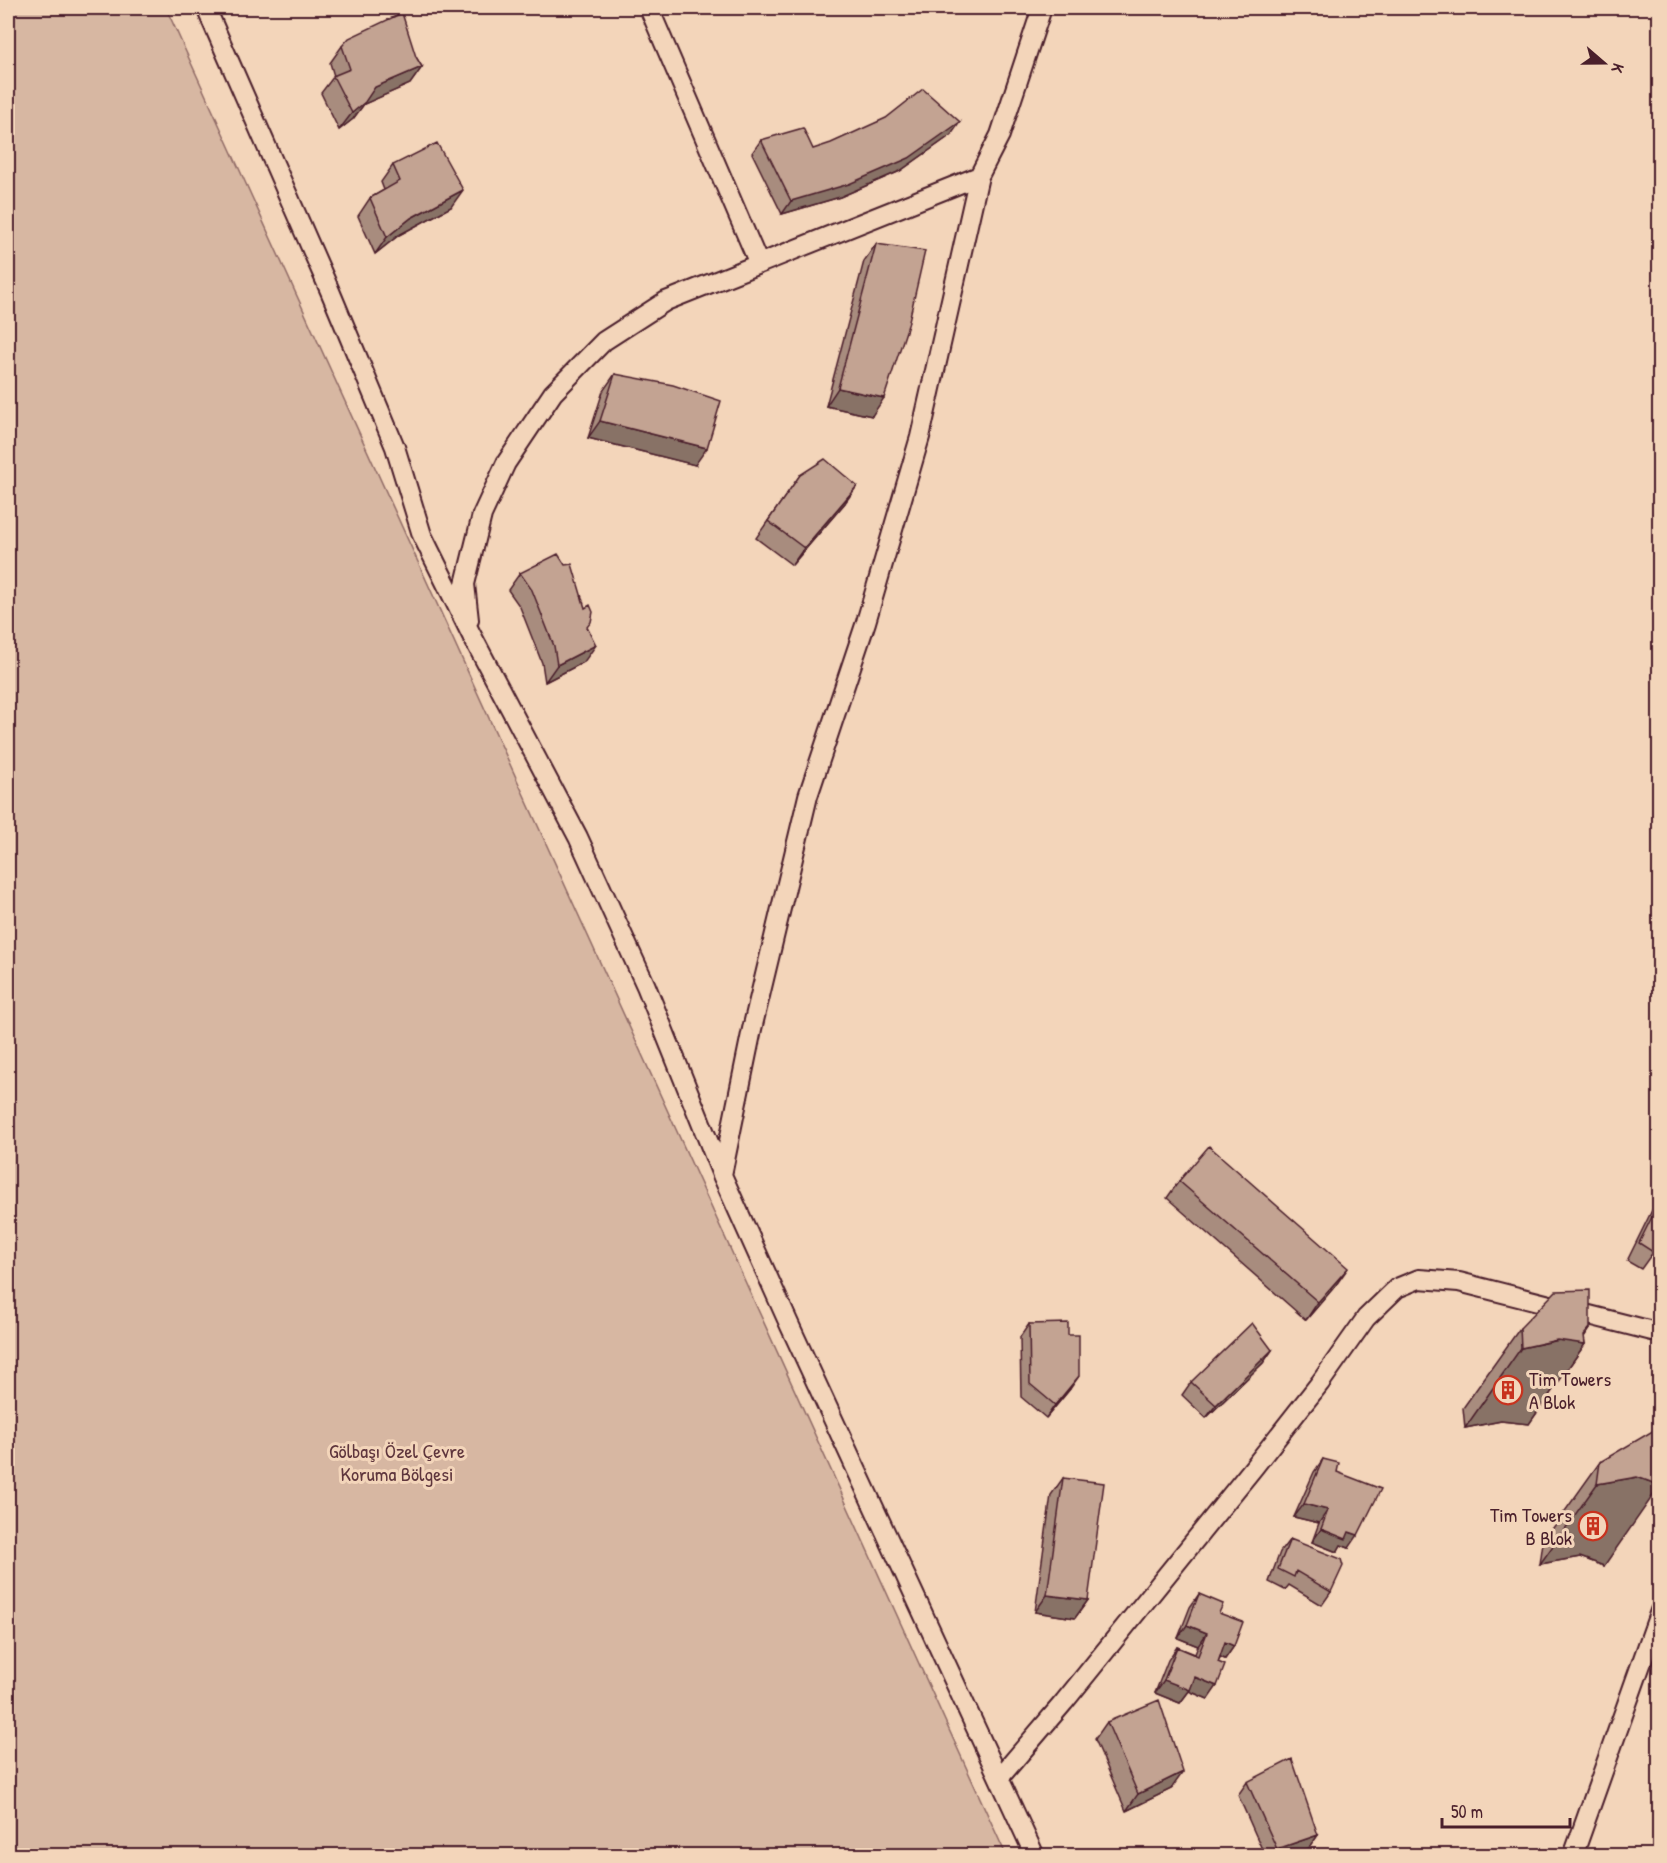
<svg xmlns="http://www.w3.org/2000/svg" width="1667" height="1863" font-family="'Patrick Hand',sans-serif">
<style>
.green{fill:#d7b7a2;stroke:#906b66;stroke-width:1.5}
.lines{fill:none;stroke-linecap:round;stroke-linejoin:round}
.minor-casing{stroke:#4a1f2b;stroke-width:22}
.minor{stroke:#f3d5ba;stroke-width:18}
.wall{fill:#a88c7e;stroke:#4a1f2b;stroke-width:1.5}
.shaded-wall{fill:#887266;stroke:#4a1f2b;stroke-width:1.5}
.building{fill:#c3a392;stroke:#4a1f2b;stroke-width:1.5}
.labels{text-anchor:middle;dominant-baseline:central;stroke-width:6;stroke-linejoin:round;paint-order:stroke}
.poi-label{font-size:20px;fill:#4a1f2b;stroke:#f3d5ba;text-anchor:start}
.park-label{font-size:20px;fill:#5f363d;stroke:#f3d5ba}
</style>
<rect width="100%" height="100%" fill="#f3d5ba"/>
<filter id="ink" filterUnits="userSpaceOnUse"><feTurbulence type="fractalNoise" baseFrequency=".0167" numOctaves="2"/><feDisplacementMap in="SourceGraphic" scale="12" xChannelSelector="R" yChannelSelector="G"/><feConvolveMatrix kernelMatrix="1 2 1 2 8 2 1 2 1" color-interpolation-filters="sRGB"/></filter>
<g filter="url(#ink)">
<path class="green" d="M8,8h158l840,1847h-998z"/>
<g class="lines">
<g class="minor-casing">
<path id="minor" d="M206,8l124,283 65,156 27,88 49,99 107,203 68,149 76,189 68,151 245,530
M649,8l110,256
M469,620l-4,-36 17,-69 24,-52 47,-70 51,-52 62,-40 313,-125
M722,1175l30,-146 56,-233 58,-174 54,-185 59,-261 21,-41 42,-127
M1000,1777l64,-75 190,-235 66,-84 46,-65 31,-30 22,-9 40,3 201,51
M1573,1856l87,-245"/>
</g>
<use href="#minor" class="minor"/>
</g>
<path class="wall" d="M342,46l74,11 6,10 -12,17 -46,20 -11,15 -14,11 -18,-37 13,-17 -4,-13z
M951,135l-51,36 -60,26 -58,17 -30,-61 9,-13 52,9z
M393,165l58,42 -52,28 -24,19 -17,-38 12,-18 14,-8 -3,-8z
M876,244l-4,172 -46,-10 38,-145z
M615,374l80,91 -107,-27 15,-47z
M800,475l45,28 -53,62 -36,-27z
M520,573l67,54 -3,35 -39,20 -3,-19 -22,-56 -12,-17z
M1179,1181l157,104 -30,35 -139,-122z
M1659,1196v64l-8,-5 -10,14 -14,-8z
M1029,1324l39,11 2,54 -24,29 -25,-21 -1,-60z
M1520,1328h70l-6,9 1,7 -56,80 -28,-3 -36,7 -2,-20z
M1272,1350l-9,13 -57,55 -24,-23 9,-13z
M1323,1459l14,13 12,76 -8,-3 -4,7 -25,-10 7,-19 -25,-6 20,-45z
M1600,1462l4,104 -24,-9 -40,7 3,-22z
M1063,1478l25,122 -13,18 -40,-6 16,-117z
M1290,1539l41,53 -9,13 -33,-20 -4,5 -16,-8 11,-30z
M1199,1594l20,19 15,33 -9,13 -5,-2 -12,42 -19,-8 -9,12 -25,-10 13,-33 9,-13 18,7 3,-8 -20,-8 12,-31z
M1107,1722l64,67 -45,22 -31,-72z
M1247,1782l71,53 -9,13 -22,8h-22l-27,-61z"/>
<path class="shaded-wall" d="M422,67l-12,17 -46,20 -11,15 -14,11 13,-17 23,-26z
M960,122l-9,13 -51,36 -60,26 -58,17 9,-13z
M463,190l-12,17 -52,28 -24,19 12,-17 24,-19z
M838,388l46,10 -12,18 -46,-10z
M600,421l107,27 -12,17 -107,-27z
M857,486l-12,17 -53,62 12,-17z
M596,645l-12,17 -39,20 12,-17z
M1348,1268l-12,17 -30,35 12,-18z
M1590,1328l-11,15 6,1 -56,80 -28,-3 -36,7 56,-80 63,-13z
M1272,1350l-9,13 -57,55 10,-13z
M1079,1376l-9,13 -24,29 9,-13z
M1637,1477l22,8v2l-55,79 -24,-9 -40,7 57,-80z
M1304,1504l24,6 -9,13 -25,-6z
M1321,1529l28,3 9,3 -9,13 -8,-3 -4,7 -25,-10z
M1047,1595l41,5 -13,18 -40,-6z
M1187,1625l20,8 -9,13 -20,-8z
M1225,1642l9,4 -9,13 -9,-4z
M1195,1677l22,9 -9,13 -19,-8 -9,12 -25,-10 9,-13z
M1183,1772l-12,17 -45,22 12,-17z
M1318,1835l-9,13 -22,8h-15l5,-7z"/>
<path class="building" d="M402,13l14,44 6,10 -47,20 -10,15 -13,11 -19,-37 17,-7 -8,-23 7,-8z
M923,89l37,33 -51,36 -60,26 -58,17 -30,-61 42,-12 10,21 18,-6 55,-25z
M437,143l26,47 -52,28 -24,19 -17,-39 30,-17 -7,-16z
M876,244l49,7 -17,74 -24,73 -46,-10z
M615,374l58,11 48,16 -14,47 -107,-27z
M825,459l32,27 -53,62 -36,-27 32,-46z
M558,554l7,11 7,-1 13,44 5,-3 3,7 -2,10 -4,5 9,18 -39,20 -3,-19 -22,-56 -12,-17z
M1209,1146l139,122 -30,34 -139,-121z
M1659,1203v40l-6,9 -14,-9z
M1590,1290v38l-6,7 1,9 -28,-4 -36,8 -1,-20 36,-37z
M1068,1323v12h11v41l-24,29 -25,-21 -1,-60z
M1252,1323l20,27 -56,55 -25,-23z
M1656,1429h3v56l-22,-8 -40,7 3,-22z
M1323,1459l16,4 -2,9 44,17 -23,46 -9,-3 -3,7 -25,-10 7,-19 -24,-6z
M1063,1478l41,5 -16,117 -41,-5z
M1290,1539l51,20 2,7 -12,26 -35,-21 -2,6 -16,-8z
M1199,1594l24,10 -4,9 24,9 -9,24 -9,-4 -7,20 7,3 -8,21 -22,-9 -5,13 -26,-10 13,-33 21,9 9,-23 -20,-8z
M1159,1700l24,72 -45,22 -31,-72z
M1292,1759l26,76 -41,14 -30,-67z"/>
</g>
<defs>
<g id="building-ring" transform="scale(1.5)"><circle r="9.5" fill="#f3d5ba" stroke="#c8321e" stroke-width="1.5"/><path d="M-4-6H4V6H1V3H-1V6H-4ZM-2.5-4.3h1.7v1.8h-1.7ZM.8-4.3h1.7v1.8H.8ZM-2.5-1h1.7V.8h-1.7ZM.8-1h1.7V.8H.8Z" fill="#c8321e"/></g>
</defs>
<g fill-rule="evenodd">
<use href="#building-ring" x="1508" y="1390"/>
<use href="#building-ring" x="1593" y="1526"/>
</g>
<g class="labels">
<g class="poi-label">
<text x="1529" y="1378">Tim Towers<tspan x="1529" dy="23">A Blok</tspan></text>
<text x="1572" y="1514" text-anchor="end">Tim Towers<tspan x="1572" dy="23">B Blok</tspan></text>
</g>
<g class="park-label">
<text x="397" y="1450">Gölbaşı Özel Çevre<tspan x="397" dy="23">Koruma Bölgesi</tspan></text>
</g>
</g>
<rect width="1667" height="1863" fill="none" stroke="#f3d5ba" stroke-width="30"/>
<rect x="15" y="15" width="1637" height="1833" fill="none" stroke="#4a1f2b" stroke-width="2" filter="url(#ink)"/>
<g transform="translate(1604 63) rotate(110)" stroke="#f3d5ba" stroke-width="4.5" paint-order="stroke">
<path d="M0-4.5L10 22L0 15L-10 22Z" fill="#4a1f2b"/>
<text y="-9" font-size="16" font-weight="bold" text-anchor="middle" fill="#4a1f2b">K</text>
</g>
<path d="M1442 1818v9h128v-9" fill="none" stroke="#4a1f2b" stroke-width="3"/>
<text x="1451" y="1818" font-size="18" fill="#4a1f2b" stroke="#f3d5ba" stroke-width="4.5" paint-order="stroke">50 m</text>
</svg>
